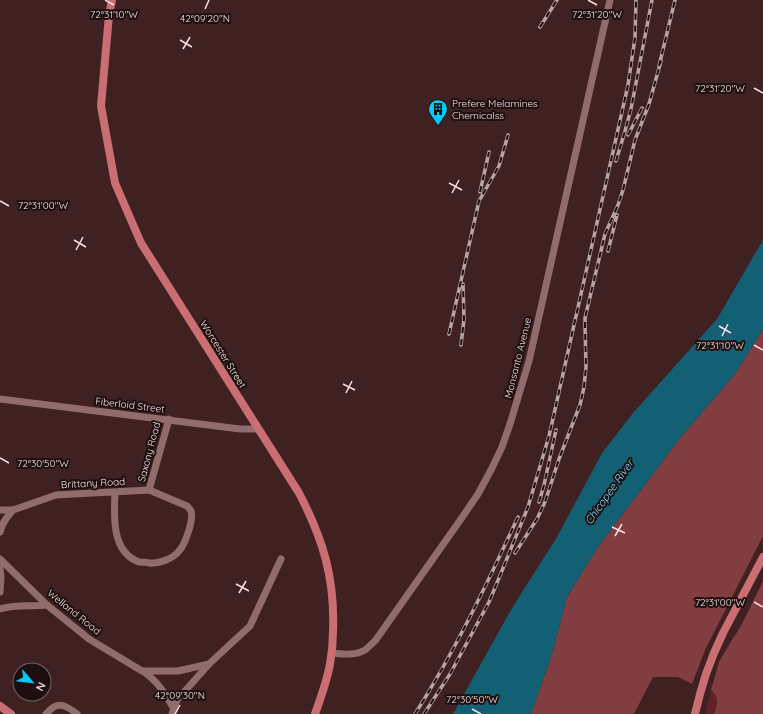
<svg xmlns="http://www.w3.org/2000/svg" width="763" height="714" font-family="Quicksand,sans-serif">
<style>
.green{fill:#5e2327}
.forest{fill:#823d40}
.water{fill:#135f74}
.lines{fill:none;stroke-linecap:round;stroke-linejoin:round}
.minor{stroke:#916c6c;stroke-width:7}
.major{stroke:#ca6e73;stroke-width:8}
.rail-casing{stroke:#bba2a2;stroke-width:3.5}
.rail{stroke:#1d0f0f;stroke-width:2;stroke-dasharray:6;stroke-linecap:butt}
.ticks{fill:none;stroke:#f6e0e0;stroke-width:1.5}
.labels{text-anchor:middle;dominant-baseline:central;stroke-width:4;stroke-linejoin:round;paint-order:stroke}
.poi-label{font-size:10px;fill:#f6e0e0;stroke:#1d0f0f;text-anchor:start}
.street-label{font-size:10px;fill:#f6e0e0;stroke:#1d0f0f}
.water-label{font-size:11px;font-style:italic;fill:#7edefe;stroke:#1d0f0f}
.ticks-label{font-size:10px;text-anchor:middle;fill:#f6e0e0;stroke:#1d0f0f;stroke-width:4;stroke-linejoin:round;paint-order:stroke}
</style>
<rect width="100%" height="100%" fill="#3f2122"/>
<path class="green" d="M711,690c9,8 6,14 3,24h-9z"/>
<path class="forest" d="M763,329v207l-57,112 -14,36 -14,-7h-25l-19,37h-103l21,-60 15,-57 31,-50 82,-109 55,-64z
M763,581v133h-49c3,-10 6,-16 -3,-24l8,-28 11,-19 11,-17z"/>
<path class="water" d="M763,240v89l-28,45 -55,64 -82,109 -31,50 -15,57 -21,60h-78l59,-106 45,-71 45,-84 31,-40 84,-94z"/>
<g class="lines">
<path class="minor" d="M0,399l240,30h18
M149,490l20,-71
M0,510h13l43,-15 93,-5 38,16c2,2 3,3 4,5 3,8 -6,34 -12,40 -6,8 -21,13 -30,12 -3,-1 -7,-1 -10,-1 -28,-10 -25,-47 -24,-70
M0,532c2,-9 7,-15 13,-22
M0,559l47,46 42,34 53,32h36l31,-7
M0,568l1,9 -1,15
M0,609c17,-5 31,-2 47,-4
M332,653c10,1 23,3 33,-3 3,-2 6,-6 10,-9l86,-122 17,-25 13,-24 11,-23 8,-23 19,-63 81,-361
M143,671c16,12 21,21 31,38
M46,714c11,-13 19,-10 31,0
M172,714l5,-14 32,-36 41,-38 31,-67"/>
<path class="major" d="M112,0l-3,15 -8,91 14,77 26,60 158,250c24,46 36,85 34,138 0,11 -1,22 -3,33 -3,17 -9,33 -15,50
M0,706l11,8
M695,714l5,-20 6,-20 8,-21 9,-20 40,-76"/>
<g class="rail-casing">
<path id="rail" d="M540,27l17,-27
M659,66l16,-66
M628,135l14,-27
M616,161l9,-30 6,-22 21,-109
M480,192l9,-40
M608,251l9,-36
M449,334l30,-133 20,-35 9,-31
M461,345l3,-26 -1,-35
M539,502l5,-17 12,-55
M515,553l22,-34 8,-17 14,-43 12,-31 9,-23 4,-18 2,-20 -1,-41v-8l20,-84 13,-29 5,-15 12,-50 14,-36 12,-43
M415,714c40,-63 72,-130 103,-197
M424,714l26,-40 39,-72 10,-24 29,-71 21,-71 5,-22 74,-329 7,-47 1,-38"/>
</g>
<use href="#rail" class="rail"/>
</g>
<path class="ticks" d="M105,0l9,5M588,0l9,5M205,9l4,-9M180,40l12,7M183,49l7,-12M754,88l9,5M449,183l13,7M452,193l7,-13M0,201l9,5M74,240l12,7M76,250l7,-13M719,326l12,7M722,336l6,-12M754,345l9,5M343,384l12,6M346,393l6,-12M0,458l9,5M612,527l13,6M615,536l7,-12M236,584l13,7M239,593l7,-12M754,602l9,5M472,709l9,5M175,714l5,-9"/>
<defs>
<g id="building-pin" transform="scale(1)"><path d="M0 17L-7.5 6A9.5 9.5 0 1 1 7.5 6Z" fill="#01cbf9" stroke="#1d0f0f"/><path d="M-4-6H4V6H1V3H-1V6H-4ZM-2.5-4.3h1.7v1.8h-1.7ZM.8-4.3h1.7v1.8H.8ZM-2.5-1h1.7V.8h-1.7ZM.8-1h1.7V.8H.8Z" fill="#111"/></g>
</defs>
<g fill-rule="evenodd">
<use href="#building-pin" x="438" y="109"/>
</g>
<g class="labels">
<g class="poi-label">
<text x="452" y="103">Prefere Melamines<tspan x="452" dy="12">Chemicalss</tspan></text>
</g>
<g class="street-label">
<text transform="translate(223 354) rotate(58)">Worcester Street</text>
<text transform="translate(518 358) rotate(-76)">Monsanto Avenue</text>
<text transform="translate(130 405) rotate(7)">Fiberloid Street</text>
<text transform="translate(149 452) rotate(-75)">Saxony Road</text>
<text transform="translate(93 483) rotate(-3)">Brittany Road</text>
<text transform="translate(74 612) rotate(39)">Welland Road</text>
</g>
<g class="water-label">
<text transform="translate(609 492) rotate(-55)">Chicopee River</text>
</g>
</g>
<g class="ticks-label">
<text x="114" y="18">72°31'10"W</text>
<text x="597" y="18">72°31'20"W</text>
<text x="205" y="22">42°09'20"N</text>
<text x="720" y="92">72°31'20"W</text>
<text x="43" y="209">72°31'00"W</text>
<text x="720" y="349">72°31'10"W</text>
<text x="43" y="467">72°30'50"W</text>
<text x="720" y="606">72°31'00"W</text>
<text x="180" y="699">42°09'30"N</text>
<text x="472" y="703">72°30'50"W</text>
</g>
<g transform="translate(32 682) rotate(118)"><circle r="19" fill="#1d0f0f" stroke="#746363"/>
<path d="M0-3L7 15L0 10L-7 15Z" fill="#01cbf9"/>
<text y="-6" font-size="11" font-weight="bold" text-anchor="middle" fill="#f6e0e0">N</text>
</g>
</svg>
